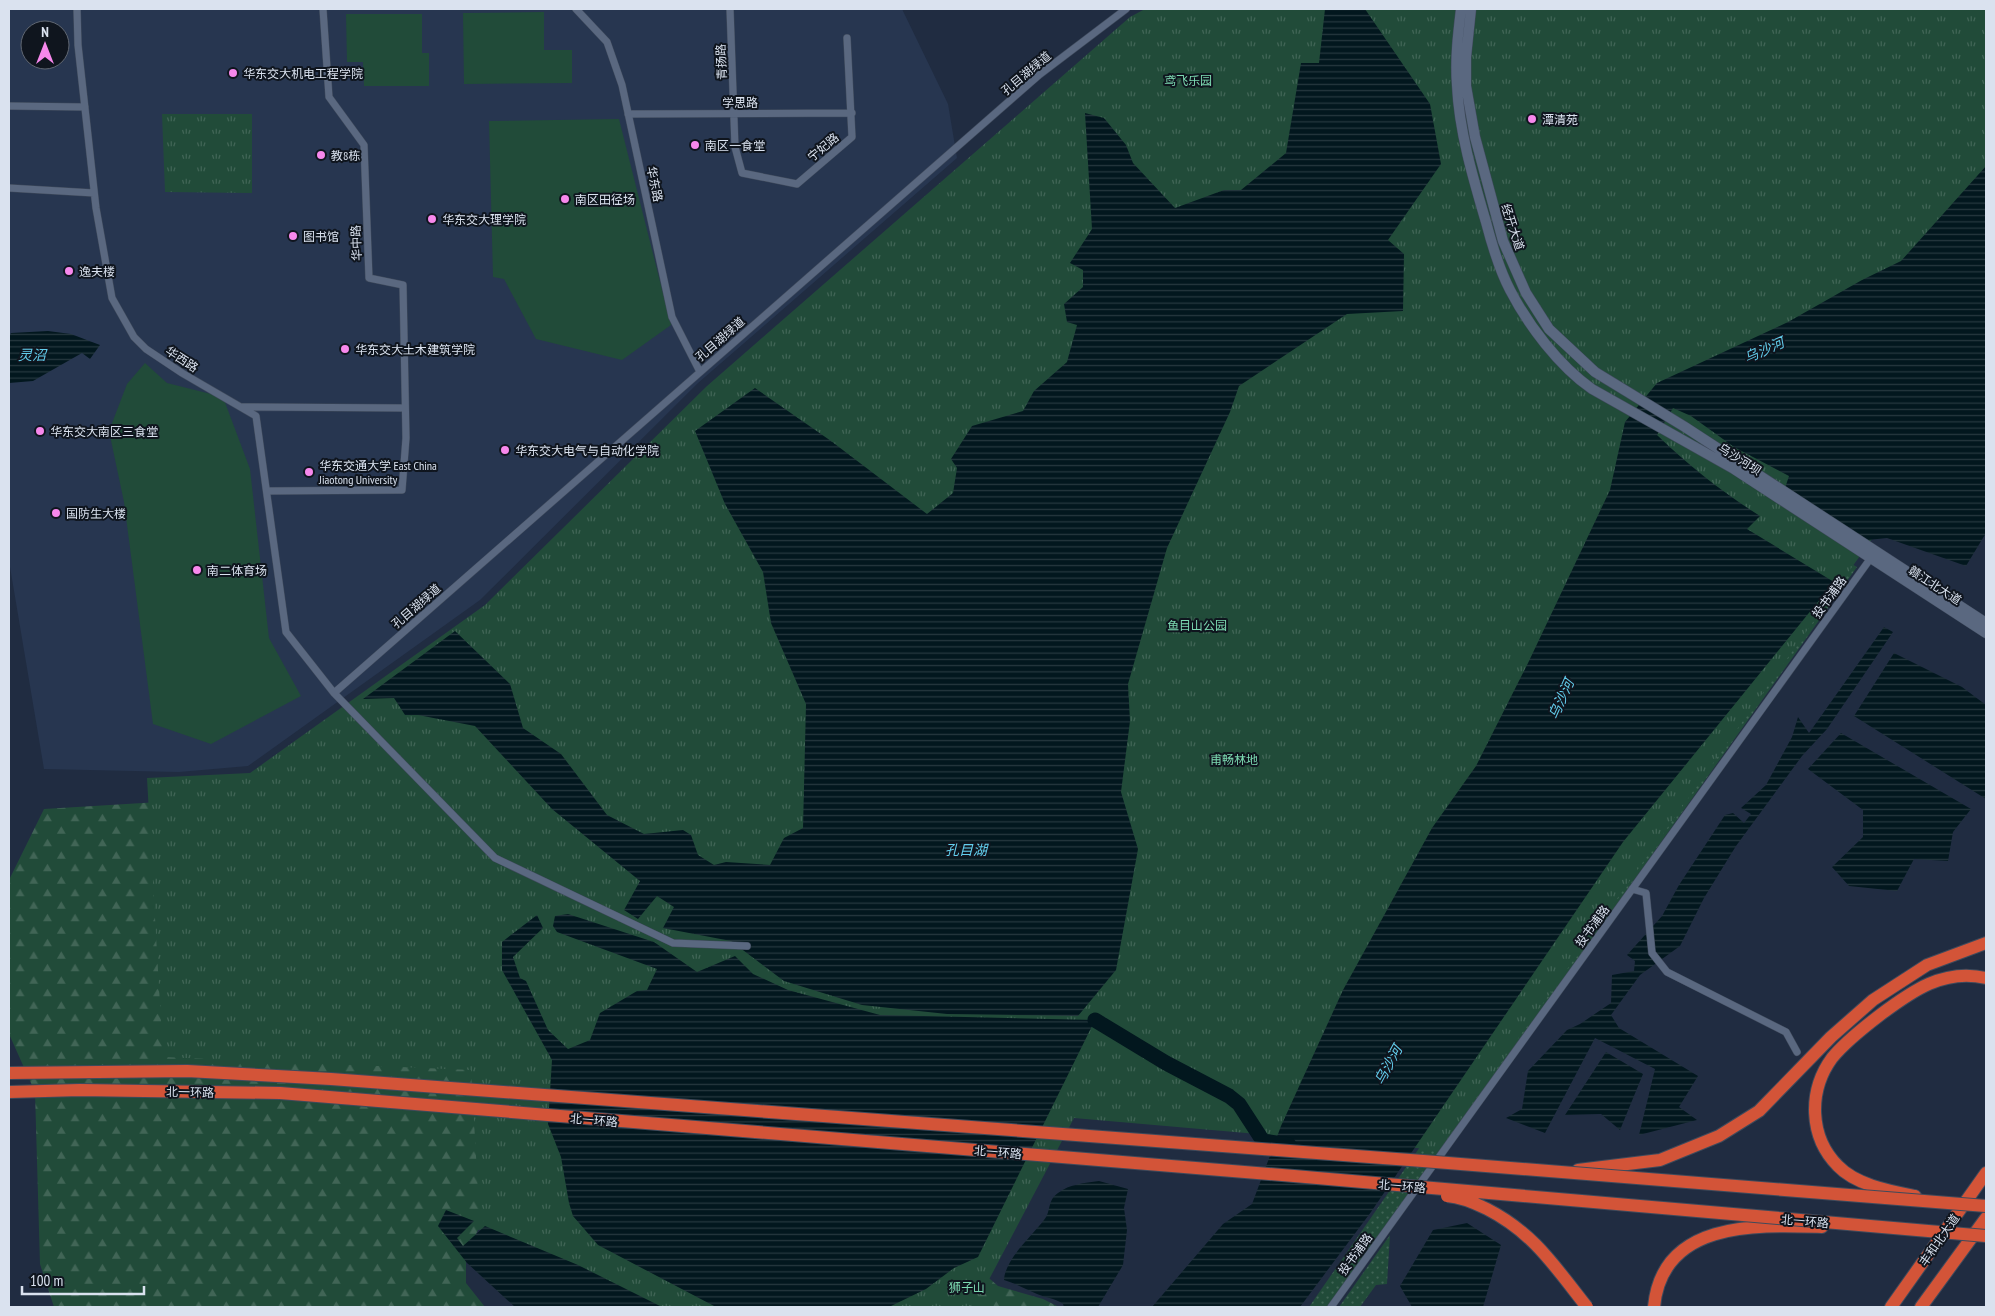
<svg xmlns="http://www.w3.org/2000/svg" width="1995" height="1316" font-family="'PT Sans Narrow','Noto Sans SC',sans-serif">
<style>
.built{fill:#273650;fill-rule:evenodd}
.grass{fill:url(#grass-dots)}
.forest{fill:url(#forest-firs)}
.park{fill:url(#park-tufts)}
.garden{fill:#214b39}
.water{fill:url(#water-rules)}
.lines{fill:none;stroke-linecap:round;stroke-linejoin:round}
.river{stroke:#02171e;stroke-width:15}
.street-casing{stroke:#3f4a5b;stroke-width:8}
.secondary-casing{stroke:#3f4a5b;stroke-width:11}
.highway-casing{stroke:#3f4a5b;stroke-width:14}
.street{stroke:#5a6880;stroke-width:7}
.secondary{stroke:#5a6880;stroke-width:10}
.highway{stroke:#d35438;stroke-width:12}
.highway-bridge-casing{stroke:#3f4a5b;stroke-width:14;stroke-linecap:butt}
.highway-bridge{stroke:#d35438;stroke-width:12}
.poi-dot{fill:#f788ec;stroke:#0f151e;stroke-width:2}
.labels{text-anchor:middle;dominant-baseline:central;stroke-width:4;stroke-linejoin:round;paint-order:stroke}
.street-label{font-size:12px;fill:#dae2ef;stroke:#0f151e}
.poi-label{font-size:12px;fill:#dae2ef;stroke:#0f151e;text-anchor:start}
.park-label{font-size:12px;fill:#7ddab2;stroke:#0f151e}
.water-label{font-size:14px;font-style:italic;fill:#63ceed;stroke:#0f151e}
</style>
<defs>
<pattern id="grass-dots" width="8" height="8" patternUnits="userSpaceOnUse" patternTransform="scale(1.25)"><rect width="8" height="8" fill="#214b39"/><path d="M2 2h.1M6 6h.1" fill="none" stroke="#416556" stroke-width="1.8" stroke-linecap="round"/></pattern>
<pattern id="forest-firs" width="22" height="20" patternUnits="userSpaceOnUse" patternTransform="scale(1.25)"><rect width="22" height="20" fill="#214b39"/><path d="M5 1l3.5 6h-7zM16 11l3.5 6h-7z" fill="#416556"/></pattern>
<pattern id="park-tufts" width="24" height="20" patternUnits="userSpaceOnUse" patternTransform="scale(1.25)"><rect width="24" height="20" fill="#214b39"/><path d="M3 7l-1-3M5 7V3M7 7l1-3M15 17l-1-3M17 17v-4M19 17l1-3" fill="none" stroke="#416556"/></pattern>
<pattern id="water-rules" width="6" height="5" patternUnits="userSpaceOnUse" patternTransform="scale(1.25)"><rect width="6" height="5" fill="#02171e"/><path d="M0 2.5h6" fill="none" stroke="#26383f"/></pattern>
</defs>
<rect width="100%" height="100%" fill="#202c41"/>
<path class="built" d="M9,9h893l46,95 9,54 -259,225 -218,217 -232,166 -69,6 -135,-3 -35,-208zM30,30h30v30h-30z"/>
<path class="grass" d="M1841,558l16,9 -527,740h-21l317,-457z
M1390,1235l-3,49 -11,1 -16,22h-21z"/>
<path class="forest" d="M159,802l326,114 25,310 -32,4 -12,25v28l19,24h-431l-14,-43 -5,-172 -26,-58v-154l35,-71z
M974,1265l24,21 45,13 16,8h-157z"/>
<path class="park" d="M1145,9h841v369l-547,772 -365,-32 -91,173 -14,16h-361l-115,-54 -14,-46 -8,-137 -308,-13 -16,-279 103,-5 235,-168 222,-219 423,-369z
M162,114h90v79l-87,-1z"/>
<path class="garden" d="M544,12v38h28v33l-108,1 -1,-71z
M346,14h76v39h7v33h-65l-1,-24h-16z
M619,119l52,206 -49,35 -86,-21 -32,-60 -11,-2 -4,-156z
M145,363l22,20 56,14 27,72 19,169 32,58 -90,48 -58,-20 -29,-222 -15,-71 18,-47z"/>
<path class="water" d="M1325,9h40l65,95 11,60 -53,76 16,14 -1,57 -56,3 -108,72 -9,26 -63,136 -39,136 2,37 -9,71 17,57 -22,121 -38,46 -131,-2 -85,-9 -78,-24 -53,-40 -68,-13 11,-21 -17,-11 -19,23 -14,-9 16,-29 -88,-72 -77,-83 -57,-11h-13l-11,-17 -31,1 92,-68 55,53 13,44 38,26 46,61 37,19 39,-4 8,5 7,20 16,10 12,-3 44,3 14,-27 19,-10 3,-124 -35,-81 -8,-51 -38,-68 -30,-73 60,-43 76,53 96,73 26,-21 4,-25 -6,-9 21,-33 51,-15 11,-20 33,-29 10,-37 -10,-3 -3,-18 19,-17v-17l-13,-7 22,-34 -7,-116 19,5 22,27 7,18 42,45 49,-18h17l45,-37 15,-90h18z
M1986,166v367l-20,33 -79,-28 -28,3 -75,-50 5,-15 -55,-29 -43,-31 -18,-8 -16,27c32,31 65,57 103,81l-13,13 87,53 -211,260 -252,370 -71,95h-148l71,-83 29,-20 29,-78 62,-136 89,-162 44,-62 53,-105 81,-171 15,-68 32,-39 131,-61 74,-42 39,-19z
M48,331l23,3 29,11 -10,14 -8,-6 -49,28 -24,2v-46l2,-4z
M1884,627l9,5 -66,97 -25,27 -66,90 -32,52 -24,48 -40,29 -29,40 8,13 79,48 -19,31 18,13 -58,15 16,-66 -60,-31 -50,95 -39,-15 16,-9 6,-38 39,-41 13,-6 31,-21 1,-28 22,-4 1,-10 -8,-6 35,-39 17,-31 46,-70 8,-2 11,10 7,-9 -10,-6 25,-23 26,-48 6,-20 11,16z
M1894,653l68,34 24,18v94l-132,-83z
M1841,733l130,76 -18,23 -5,29 -34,-2 -17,32 -48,-5 -17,-19 31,-30v-27l-55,-41z
M568,914l86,28 43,30 38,-16 18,18 35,16 92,25 215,5 -117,237 -24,11 -28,21 -37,18h-173l-118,-62 -25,-29 -4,-13 -8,-46 -13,-33 4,-64 -50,-90v-28l35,-27 6,13 -30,29 7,21 6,3 22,49 20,19 22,-9 10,-27 37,-22 10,-1 10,-21 -100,-37 -4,-6 2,-10z
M1606,1052l37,22 -23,56 -19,-16 -36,1z
M1099,1181l29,8 -4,19 3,22 -4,35 -25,42h-34l-1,-3c-8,-6 -17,-6 -26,-10 -11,-5 -21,-10 -33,-14 1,-21 27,-43 40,-60 7,-7 3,-20 14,-27 12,-9 26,-10 41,-12z
M446,1210l28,11 -17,17 6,8 22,-20 93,39 84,42h-147l-48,-44 -29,-37z
M1467,1223l34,22 -18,62h-71l-12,-21 33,-56z"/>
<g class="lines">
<path class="river" d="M1095,1020l71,43 63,33 10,8 24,37 26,4"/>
<g class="street-casing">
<path id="street" d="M77,9l1,36 18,163 16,90 22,39 12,12 36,24 74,43 30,216 48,61 161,165 178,85 74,3
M576,9l31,33 15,43 50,232 28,55
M730,9l5,138 7,26 55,11 55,-47 -5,-99
M9,106l76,1
M628,114l224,-1
M9,188l85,5
M241,407l164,1
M267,491l135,-1 4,-52 -3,-153 -34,-7 -5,-133 -35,-48 -6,-88
M334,693l705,-618 87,-66
M1632,889l14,4 6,60 15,19 119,60 11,20
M1331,1307l542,-752"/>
</g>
<g class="secondary-casing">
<path id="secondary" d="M1461,9c-3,25 -6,50 -4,76 2,46 16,93 29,137 6,23 13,47 24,68 18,35 49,76 82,99l142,80 252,164
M1471,9l-5,48v29l9,51 28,104 23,52 23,36 46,43 90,55 301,196"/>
</g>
<g class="highway-casing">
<path id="highway" d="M1578,1170l82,-10 59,-24 40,-25 72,-74 42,-37 54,-35 59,-22
M1915,1196c-25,-5 -59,-11 -77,-30 -29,-29 -30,-75 -6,-108 13,-16 31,-30 48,-43 32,-24 64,-47 106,-37
M1654,1307c8,-87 104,-82 168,-80
M1891,1307l95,-134
M1921,1307l65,-89"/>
</g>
<use href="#street" class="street"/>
<use href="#secondary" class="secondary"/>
<use href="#highway" class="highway"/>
<g class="highway-bridge-casing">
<path id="highway-bridge" d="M9,1073l178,-2 144,8 1092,82 563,45
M9,1092l71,-2 200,3 1014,83 692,60
M1447,1196c14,1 28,7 40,13 47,24 68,58 100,98"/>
</g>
<use href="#highway-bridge" class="highway-bridge"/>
</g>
<g class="poi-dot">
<circle cx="233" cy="73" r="5"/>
<circle cx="1532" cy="119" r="5"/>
<circle cx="695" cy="145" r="5"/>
<circle cx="321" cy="155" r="5"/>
<circle cx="565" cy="199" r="5"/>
<circle cx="432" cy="219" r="5"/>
<circle cx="293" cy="236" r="5"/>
<circle cx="69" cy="271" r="5"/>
<circle cx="345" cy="349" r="5"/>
<circle cx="40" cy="431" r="5"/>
<circle cx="505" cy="450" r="5"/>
<circle cx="309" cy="472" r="5"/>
<circle cx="56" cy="513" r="5"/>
<circle cx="197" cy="570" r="5"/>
</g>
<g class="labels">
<g class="street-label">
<text transform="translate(721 62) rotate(-92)">青扬路</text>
<text transform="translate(1026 73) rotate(-40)">孔目湖绿道</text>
<text x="740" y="102">学思路</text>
<text transform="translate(823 147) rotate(-40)">宁妃路</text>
<text transform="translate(655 184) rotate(78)">华东路</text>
<text transform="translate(1513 227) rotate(72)">经开大道</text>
<text transform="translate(356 243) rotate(-92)">华中路</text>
<text transform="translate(720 339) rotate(-41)">孔目湖绿道</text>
<text transform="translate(182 359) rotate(33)">华西路</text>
<text transform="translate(1740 459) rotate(32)">乌沙河坝</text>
<text transform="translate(1935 585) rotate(33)">赣江北大道</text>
<text transform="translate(1829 597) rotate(-54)">投书浦路</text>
<text transform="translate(416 606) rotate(-41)">孔目湖绿道</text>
<text transform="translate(1592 926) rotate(-54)">投书浦路</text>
<text transform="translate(190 1092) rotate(1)">北一环路</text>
<text transform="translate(594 1120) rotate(5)">北一环路</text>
<text transform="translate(998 1152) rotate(5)">北一环路</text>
<text transform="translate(1402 1186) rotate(5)">北一环路</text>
<text transform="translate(1805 1221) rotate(5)">北一环路</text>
<text transform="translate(1939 1240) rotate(-55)">丰和北大道</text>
<text transform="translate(1355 1254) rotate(-54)">投书浦路</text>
</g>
<g class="poi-label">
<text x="243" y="73">华东交大机电工程学院</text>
<text x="1542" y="119">潭清苑</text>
<text x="705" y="145">南区一食堂</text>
<text x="331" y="155">教8栋</text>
<text x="575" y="199">南区田径场</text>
<text x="442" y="219">华东交大理学院</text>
<text x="303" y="236">图书馆</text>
<text x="79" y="271">逸夫楼</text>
<text x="355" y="349">华东交大土木建筑学院</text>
<text x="50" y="431">华东交大南区三食堂</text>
<text x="515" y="450">华东交大电气与自动化学院</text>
<text x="319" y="465">华东交通大学 East China<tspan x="319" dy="14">Jiaotong University</tspan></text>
<text x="66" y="513">国防生大楼</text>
<text x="207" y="570">南二体育场</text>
</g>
<g class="park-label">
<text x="1188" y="80">鸢飞乐园</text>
<text x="1197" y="625">鱼目山公园</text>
<text x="1234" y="759">甫畅林地</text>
<text x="967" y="1287">狮子山</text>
</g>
<g class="water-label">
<text transform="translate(1764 350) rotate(-24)">乌沙河</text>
<text x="32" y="355">灵沼</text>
<text transform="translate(1561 699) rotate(-66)">乌沙河</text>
<text x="966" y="850">孔目湖</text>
<text transform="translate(1388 1065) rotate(-61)">乌沙河</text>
</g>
</g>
<rect width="1995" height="1316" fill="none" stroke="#dae2ef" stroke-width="20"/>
<g transform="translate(45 45)"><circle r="24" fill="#0f151e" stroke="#606772"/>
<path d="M0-4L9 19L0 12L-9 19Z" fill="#f788ec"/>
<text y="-8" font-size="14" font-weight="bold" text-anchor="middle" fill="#dae2ef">N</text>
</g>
<path d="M22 1286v8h122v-8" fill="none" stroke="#dae2ef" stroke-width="2.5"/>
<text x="30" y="1286" font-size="15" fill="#dae2ef" stroke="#0f151e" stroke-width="4" paint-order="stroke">100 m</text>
</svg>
